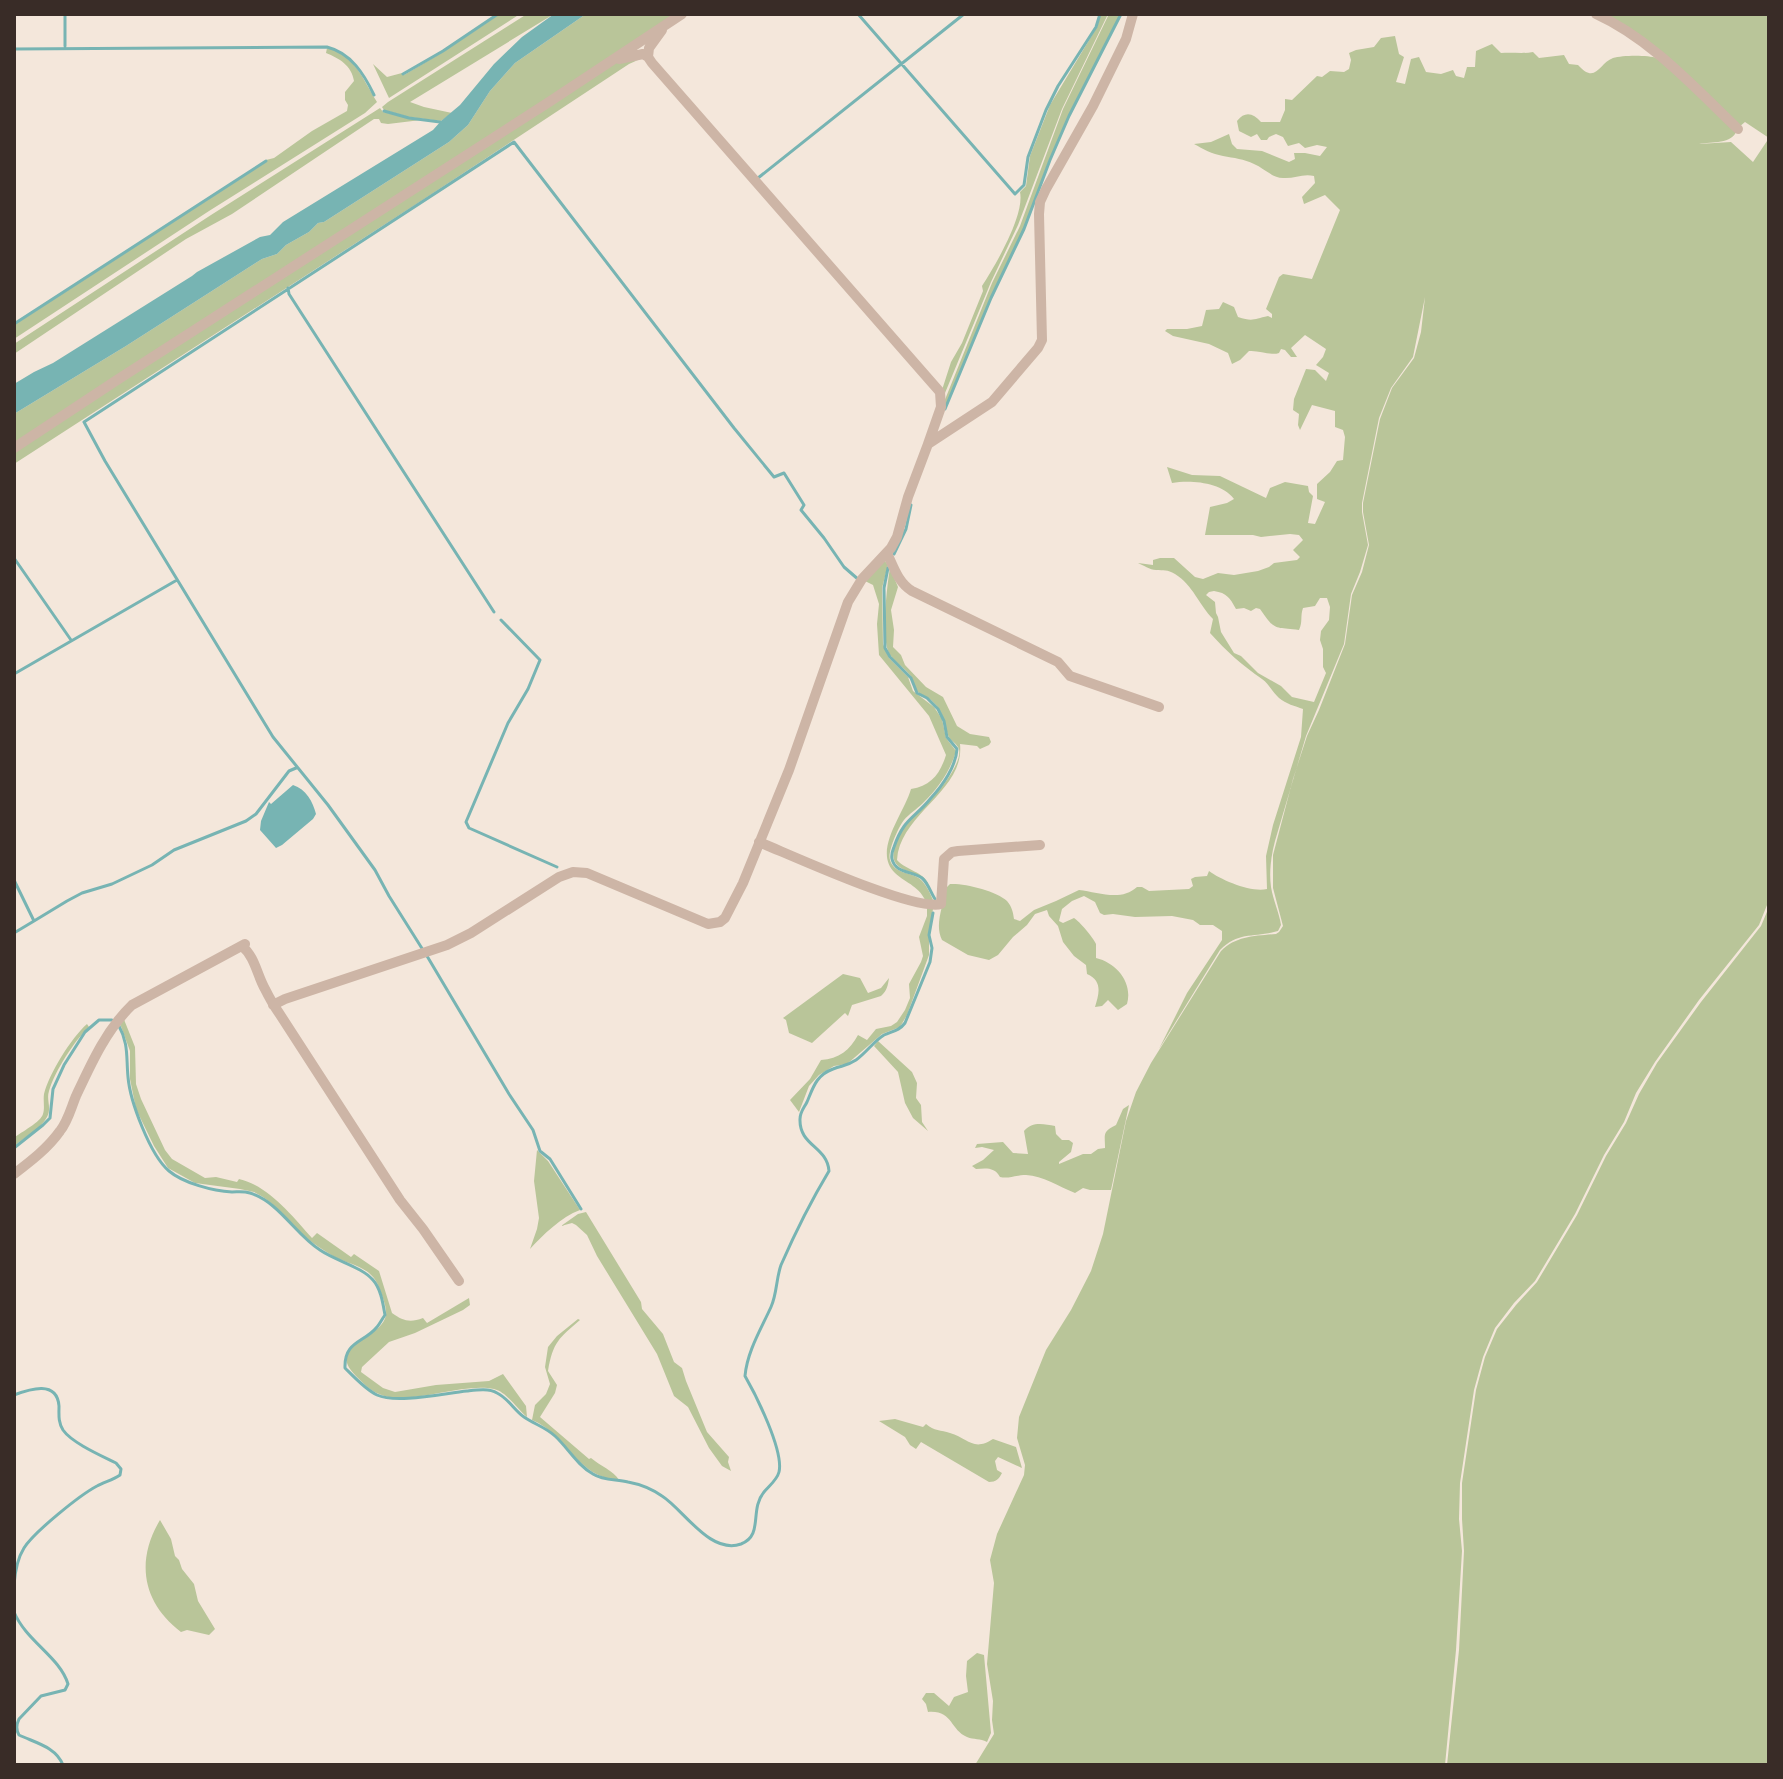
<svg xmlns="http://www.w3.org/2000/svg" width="1783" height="1779" font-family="'Fira Sans',sans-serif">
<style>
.green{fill:#b9c599;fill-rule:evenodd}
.water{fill:#77b4b3}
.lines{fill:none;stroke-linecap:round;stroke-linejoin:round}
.stream{stroke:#77b4b3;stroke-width:3}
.minor{stroke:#cdb5a6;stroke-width:10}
</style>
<rect width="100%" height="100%" fill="#f4e7db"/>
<path class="green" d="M500,14h20l-131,84 -16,-34 14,13 15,-4 2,2 39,-23z
M527,14h27l-144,88 14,5 28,6 -11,8 -32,-4 -25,-7 -2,-3 6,-5z
M586,14h91l-663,431v-31l112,-68 136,-87 15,-5 9,-9 23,-13 9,-9 6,-1 125,-80 19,-17 22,-34 25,-28z
M1101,14h7l-46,95 -44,116 -27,57 -46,111 -3,-3 9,-28 11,-19 21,-52 -1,-5c13,-20 43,-71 38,-94l6,-6 4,-30 20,-51 47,-78z
M1109,14h11l-51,102 -20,44 -25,68 -34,70 -54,132 6,-23 50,-124 28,-57 43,-117z
M1603,14h166v886l-10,25 -60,75 -44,62 -19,31 -12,29 -20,33 -29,59 -40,67 -21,22 -19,25 -12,29 -9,33 -14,93 -1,36 3,32 -6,99 -11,115h-470l19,-31 -2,-14 1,-19 -6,-37 7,-81 -4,-23 7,-26 27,-59 1,-10 -8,-27 2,-21 27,-67 25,-40 20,-39 12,-37 23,-113 10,-29 15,-29 70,-112c15,-15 34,-15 55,-17l3,-2 4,-6 -10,-38v-33l20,-76 14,-43 12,-26 26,-66 7,-49 10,-23 7,-27 -6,-33v-9l17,-84 12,-31 22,-30 7,-26 4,-35 -12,60 -22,31 -12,30 -17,85v9l6,33 -8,27 -9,22 -7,50 -38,92 -31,105c-4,15 -6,31 -4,46 2,13 8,25 10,38l-3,6c-23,7 -39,0 -58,19l-61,99 28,-56 35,-53v-9l-9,-6h-13l-7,-5 -21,-4 -37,1 -22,-3 -9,1 -4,-2 -5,-11 -11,-6 -12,5 -10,8 -3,12 4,2 11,-5c5,3 19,19 22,26v14c21,5 37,25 31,46l-9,6 -10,-10 -6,6 -7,1c4,-13 8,-26 -8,-33l-1,-9 -12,-9 -11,-14 -5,-16 -9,-10 -2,-6 -12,4 -8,11 -14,12 -15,18 -9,5 -21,-5 -26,-15c-8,-16 2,-34 3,-51l5,-5c14,-1 47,7 57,17 5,6 6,11 7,18l6,2 14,-11 22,-9 23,-11c19,2 42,12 58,-3h5l7,4 40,-2 4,-3 -2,-7 4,-2 12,-1 2,-5c12,9 43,22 58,18l-1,-33 7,-31 28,-88 2,-28c-8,-3 -17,-5 -24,-11 -6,-5 -10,-14 -17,-19 -19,-13 -36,-28 -52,-46l3,-14c-14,-14 -20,-34 -38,-45 -8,-5 -11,-3 -19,-4 -6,0 -13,-5 -18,-7l15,2v-5l7,-2h14l21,19 8,2 15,-6 16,2 24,-4 11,-4 5,-4 23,-3 3,-3 -7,-7 10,-10 -4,-5 -9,-1 -29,3 -8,-2h-48l5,-28 17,-4 7,-4c-13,-17 -43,-19 -62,-16l-5,-16 25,8 28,1 46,22 4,-10 15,-6 23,4 1,6 4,4 -5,27 7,1 10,-22 -8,-3v-15l13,-12 7,-11 6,-1 2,-23 -2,-7 -8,-3v-16l-23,-6 -12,25 -2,-5 1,-11 -6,-4 1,-11 12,-30 9,1 11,11 3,-8 -13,-8 7,-8 3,-8 -21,-14 -14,13 6,9h-6l-6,-7 -4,-1 -2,4c-8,3 -20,-3 -30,-2l-9,9 -8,4 -4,-11 -19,-9 -36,-8 -8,-5 2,-2h20l15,-3 4,-16 13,-1 4,-7 11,5 4,10c15,5 16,2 30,-1l4,2v-4l-6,-5 13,-32 4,-3 29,5 28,-69 -15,-15 -21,9 -2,-7 13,-14 -1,-7c-11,-3 -20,3 -31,2 -11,0 -19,-10 -29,-14 -10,-5 -20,-6 -31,-8 -11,-2 -20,-7 -29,-12l17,-2 18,-8 3,10 5,5 25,2 27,11 6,-3 -1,-6h11l15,3 7,-9 -10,-2 -12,3 -6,-5 -11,3 -5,-9 -7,-3 -7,3 -2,3h-6l-4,-6 -6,3 -12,-6 -2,-10c8,-10 16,-8 24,1h19l5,-12v-11l7,1 25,-24 5,1 8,-6 14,1 5,-3 2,-9 -2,-7 7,-3 18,-3 7,-9 14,-2 4,18 5,3 -8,25 9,2 6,-25 8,-2 7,15 15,2 12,-4 3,6 8,2 3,-11h8l1,-16 16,-7 9,9c12,-1 21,1 32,-1l6,6 25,-3 5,9 9,1c18,20 21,-2 35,-7 10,-3 35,-3 44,0 5,2 11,8 15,11 23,19 44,41 65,61 -5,15 -25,11 -38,14l32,-2 22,20 16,-24 -24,-16 -6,5 -95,-86zM1214,591c13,2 16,7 22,18l8,-1 7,3 5,-3 4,1c15,22 14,18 39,21 4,-8 1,-14 4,-22l12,-2 5,-8h7l3,9 -1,13 -8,11 -1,9 3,9v18l3,6 -12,29 -22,-5 -11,-11 -23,-13 -17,-17 -7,-3 -13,-21 -3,-15 -2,-4 -1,-11 -9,-7 3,-3z
M327,48c28,6 36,32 50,54l-12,11 -156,98 -195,128v-14l252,-163v-2l8,-2 38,-27 35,-20 1,-6 -3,-5v-8l9,-11c-2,-15 -15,-23 -28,-28z
M638,60l-9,4 -208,137 -407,263v-13l601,-388z
M380,108l3,4 38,8 -33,4 -7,-1 -2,-4h-5l-142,95 -46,25 -172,115v-10l197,-129z
M884,560l4,5 -6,23 1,56 6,14 19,19 5,14 21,16 8,12 4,19 10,13c-5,19 -19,39 -33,52 -6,6 -14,11 -19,17 -5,6 -17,32 -14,40 4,14 21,12 30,19 6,5 10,14 13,21l-6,4c-7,-18 -20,-20 -32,-31 -23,-22 9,-59 16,-84 20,-3 29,-15 35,-34l-17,-39 -50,-61 -2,-31 2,-20 -6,-19 -8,-4z
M890,568l8,19 -7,23 3,20 -1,17 8,8 4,10 21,22 17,10 14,29 13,8 19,3 2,5 -2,3 -9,4 -3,-3 -17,-2c5,47 -60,69 -63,116 10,11 26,11 32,25 -10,-13 -29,-13 -34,-23 -6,-10 6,-31 12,-39 3,-5 9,-8 14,-13 11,-10 42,-45 38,-61 -2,-6 -9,-8 -11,-14 -4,-13 -4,-23 -15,-33 -4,-5 -11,-6 -15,-10 -4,-5 -4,-12 -8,-17 -6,-8 -16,-13 -21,-22 -8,-15 -2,-68 1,-85z
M1769,907v858h-322l12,-115 5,-99 -2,-32v-36l14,-93 9,-33 12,-28 19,-24 21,-23 40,-67 29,-59 20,-33 13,-29 18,-31 44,-61 60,-76z
M927,908l6,1 -4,22v24l-22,60 -7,12 -18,7 -35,30 -13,2 -15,9 -10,11 -10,26 -9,-12 20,-21 11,-19c18,-1 29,-10 37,-25l9,5 9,-11 15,-3 6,-4 8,-12 5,-12 -1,-14 12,-22 2,-6 -4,-19 8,-21z
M843,974l17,4 8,15 13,-5 8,-10c-1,7 -2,13 -8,18l-29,9 -4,11 -3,-3 -33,30 -23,-10 -3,-13 -3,-2z
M123,1017l12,30 1,37 5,15 24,51 7,9 33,19 11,-1 21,5 2,-3c30,7 53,37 73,59l5,-5 34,24 3,-3 25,17 13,42c11,8 18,10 31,5l4,5 42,-25 1,7 -7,5 -48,23 -26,9 -27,25 -1,5 22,16 12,4 41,-7 53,-4 14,-7 23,32 1,11c-10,-8 -20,-25 -33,-28 -32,-7 -87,18 -115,5 -8,-3 -14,-9 -20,-15 -39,-36 23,-38 27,-64 1,-9 -5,-22 -8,-30 -8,-19 -29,-20 -45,-29 -10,-6 -21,-13 -30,-21 -13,-13 -24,-27 -40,-38l-9,-5 -14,-3 -45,-6 -27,-15 -14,-22 -18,-37 -6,-30v-28l-11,-30z
M87,1024l2,3c-15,14 -34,44 -40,64 -3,9 3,17 -2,26 -6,12 -22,20 -33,29v-8c7,-6 27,-16 29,-24 2,-6 0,-13 1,-20 5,-20 27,-56 43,-70z
M878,1041l34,31 5,11 -1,15 5,7 1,17 6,9 -15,-13 -8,-15 -7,-31 -24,-26z
M1129,1105l-18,85h-21l-7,-2 -8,5c-17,-7 -32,-17 -49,-18 -10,0 -17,4 -26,2 -5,-10 -14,-9 -24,-8l-4,-3 11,-6 11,-10 -12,-3 -7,1 2,-4 26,-2 10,11 15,1 -4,-23c8,-10 20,-7 31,-5l1,8 6,6h7l4,3 -2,9 -12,10v2l24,-10h8l7,-5 7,-1c0,-14 -3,-16 11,-23l7,-16z
M537,1150l11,11 32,49c-19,7 -37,25 -50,39l7,-20 2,-11 -5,-37z
M586,1212l55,90 1,7 21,25 11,28 8,6 4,13 21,51 22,25 -1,5 3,9 -9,-5 -13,-18 -21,-41 -14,-11 -17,-42 -60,-98 -10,-21 -11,-10 -4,-2 -11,3 17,-12z
M578,1319l2,1c-21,18 -27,22 -32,51l9,14 -2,8 -15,24 49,42 2,-1c8,7 23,13 28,22 -42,-2 -51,-45 -87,-60l3,-15 11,-11 4,-10 -5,-17 3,-20 9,-11z
M895,1419l28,8 3,-3c8,7 15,6 24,9 18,5 23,19 43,6l23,8 6,21 -24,-11 -3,4 2,9 5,3c-3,6 -6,9 -13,9l-68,-40 -5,7 -6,-4 -5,-8 -26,-16z
M160,1520l11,19 4,17 4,4 3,9 12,15 4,17 17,28 -6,6 -22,-5 -6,2c-38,-29 -46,-70 -21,-112z
M977,1653l7,2 7,78 -4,9c-7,-4 -13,-2 -20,-5 -17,-7 -14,-27 -39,-25l-2,-8 -4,-5 4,-6h8l15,13 5,-9 14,-5 -2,-16 1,-15z"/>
<path class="water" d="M554,14h32l-71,49 -25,28 -22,34 -19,17 -125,80 -6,1 -9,9 -23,13 -9,9 -15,5 -136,87 -112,68v-30l20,-12 19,-9 139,-87 5,-4 63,-35 10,-2 13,-13 150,-92 8,-9 19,-16 34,-41 28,-27z
M293,785c13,4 20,17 23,29l-3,5 -31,26 -6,3 -16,-18 1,-9 8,-19 2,2z"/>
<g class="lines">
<path class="stream" d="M65,14v32
M858,14l157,180 9,-9 4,-28 18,-47 12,-24 38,-59 4,-13
M14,49l313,-2c24,6 37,27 47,48
M403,74l40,-23 55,-37
M384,111l25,7 31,4
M758,178l206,-164
M288,288l1,6 205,318
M14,324l252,-163
M945,409l46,-111 33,-69 26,-69 19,-44 52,-102
M894,554l12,-25 5,-24
M14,558l57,82
M888,568l-4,20 1,60 5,9 21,21 6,15 10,5 11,11 6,12 3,16 10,12c-1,17 -14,36 -26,49 -17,21 -27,20 -37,49 -2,5 -3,7 -2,12 3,14 20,12 30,19 6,5 9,15 13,21
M501,620l39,40 -12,29 -20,34 -42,99 3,6 88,39
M14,674l163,-94
M14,880l20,41 33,-20 15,-8 30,-9 40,-19 22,-15 72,-29 10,-7 33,-43 7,-3
M14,933l20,-12
M423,950l-34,-54 -14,-26 -47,-65 -55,-68 -168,-276 -21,-39 430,-280 220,286 40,49 10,-4 20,32 -3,5 23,28 20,29 15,13
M427,956l82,138 24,36 7,21 10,8 31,50
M118,1024c11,20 8,32 10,53 2,24 22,78 41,94 14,12 44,20 63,21 6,0 11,-1 18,1 29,9 45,41 70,57 16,11 42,17 53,30 8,9 10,24 12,35 -1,1 -6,10 -8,12 -13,16 -33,14 -32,41 9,9 21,22 32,27 20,9 68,-2 90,-4 9,-1 22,-3 30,2 11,5 17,17 27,24 10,7 21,10 31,19 13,12 22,29 38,38 11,7 23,5 35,8 11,2 24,7 34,14 21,13 48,59 79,48 23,-9 8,-34 23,-52 5,-6 13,-12 15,-20 5,-21 -23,-77 -34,-96 2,-24 16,-47 26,-69 6,-13 5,-28 10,-42 14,-32 30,-64 48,-94 -2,-25 -30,-25 -29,-52 0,-7 4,-11 7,-17 6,-14 9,-27 26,-33 10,-4 12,-2 23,-9 10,-7 18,-19 28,-25 9,-4 15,-4 21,-12l25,-61 2,-14 -3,-13 4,-22
M14,1148l29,-23 7,-7 3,-29 11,-24 21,-33 14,-12h13
M14,1395c16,-6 43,-15 45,11 0,9 -1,16 4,24 9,13 39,26 53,33l5,6 -1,6c-7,5 -16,7 -23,11 -17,9 -63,46 -73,62 -7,11 -9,24 -10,37
M14,1612c12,29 46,45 54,72l-3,6 -24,6 -22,23c-3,6 -3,11 0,16 17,8 37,12 44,30"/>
<path class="minor" d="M1596,14c55,25 99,74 142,115
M662,30l-13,18 -1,9 4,6 288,329 1,15 -13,37
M619,59l24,-5 5,3
M14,448l103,-68 432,-278 133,-88
M887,553c7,15 11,29 25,38l146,71 12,14 89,31
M759,842c32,13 156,70 182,62l3,-45 8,-7 6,-1 82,-6
M242,946c13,11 15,29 23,43 4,8 9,17 14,24l121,187 23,29 36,52
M273,1005l12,-6 162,-54 24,-12 88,-56 14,-5 14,1 121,51 12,-2 5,-4 18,-35 46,-113 59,-168 14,-23 29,-31 6,-11 11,-40 20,-53 64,-42 46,-54 4,-8 -3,-126 1,-12 6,-13 47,-83 33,-67 7,-25
M14,1174c17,-13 34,-26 46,-43 8,-10 11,-23 16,-35 15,-32 30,-66 56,-91l113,-61"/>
</g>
<rect width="1783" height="1779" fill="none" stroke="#392c27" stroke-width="32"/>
</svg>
